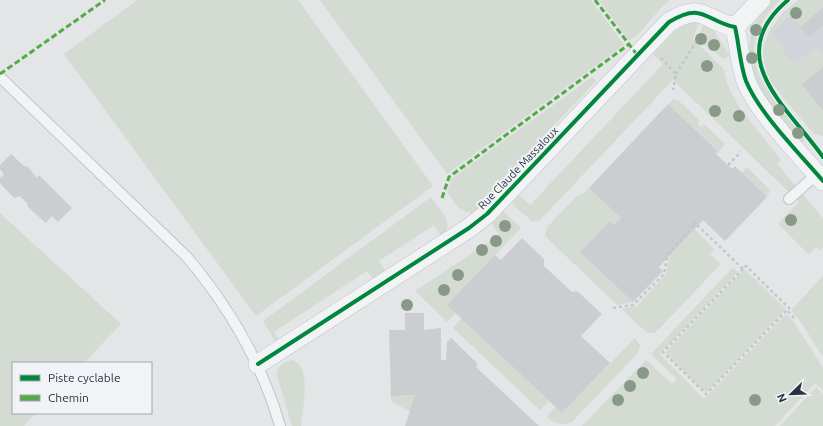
<svg xmlns="http://www.w3.org/2000/svg" width="823" height="426" font-family="Ubuntu,sans-serif">
<style>
.built{fill:#d1d4da}
.green{fill:#d3dbd3}
.building{fill:#cbcdd0}
.lines{fill:none;stroke-linecap:round;stroke-linejoin:round}
.service-casing{stroke:#c1c3c5;stroke-width:12}
.minor-casing{stroke:#c1c3c5;stroke-width:20}
.path{stroke:#c5c6cb;stroke-width:2.5;stroke-dasharray:3 3;stroke-linecap:butt}
.service{stroke:#f2f3f5;stroke-width:10}
.minor{stroke:#f2f3f5;stroke-width:19}
.quiet{stroke:#53ab46;stroke-width:3;stroke-dasharray:6 3;stroke-linecap:butt}
.cycleway-casing{stroke:#f1f3f7;stroke-width:6}
.cycleway{stroke:#00873e;stroke-width:4}
.tree{fill:#889987}
.labels{text-anchor:middle;dominant-baseline:central;stroke-width:4;stroke-linejoin:round;paint-order:stroke}
.street-label{font-size:11px;fill:#2a3140;stroke:#f1f3f7}
</style>
<rect width="100%" height="100%" fill="#e3e5e7"/>
<path class="built" d="M799,0h24v136l-8,-2 -5,-5 -38,-46 -6,-13 -2,-22 6,-18 13,-17z"/>
<path class="green" d="M137,0h161l135,186 -177,130 -192,-262z
M320,0h271l33,45 -177,129z
M599,0h71l-11,10 -21,25 -9,6z
M772,0h8c-55,54 -11,94 25,139l-3,4c-14,-17 -29,-33 -41,-51 -19,-29 -15,-68 11,-92z
M799,0h24v7l-22,20 -11,-11 -18,16 13,16 -2,3 11,13 19,-15 3,-1 7,5v14l-21,18 21,25v26l-8,-2 -5,-5c-42,-50 -75,-76 -11,-129z
M692,22h7l-6,17 31,30 4,17 11,21 42,53 -4,4 46,54v29l-3,3 -4,-3 -7,8 -31,-31 21,-22 -126,-122 -133,140 -7,2 -20,-17v-3l6,-7 11,10 133,-141 -10,-10c12,-12 22,-27 39,-32z
M704,23l10,8 16,25 -6,3 -26,-19z
M592,77l4,4 -93,98 5,5 -34,29c-15,0 -19,-10 -27,-21l4,-13z
M673,99l5,1 22,21 -3,2 4,4 3,-3 21,20 -8,10 -2,-1 3,-3 -50,-46z
M747,167l21,21 2,3 -3,6 -25,-24z
M589,188l32,30 -7,7 -4,-4 -29,31 52,50 -16,3 -72,-69 2,-9 31,-32 6,-2z
M431,197c9,13 25,26 11,41l-8,-13 -55,36 8,13 -12,7 -8,-10 -93,61 7,11 -3,3 -15,-25z
M503,211l18,17 -73,77 8,7 -9,10 -32,-31 84,-56 -9,-14z
M0,213l121,111 -37,39h-71v50h23l-12,13h-24z
M695,229l19,20 -4,5 11,10 -62,65 -5,4h-7l-25,-24 15,-3 29,-32 4,-19z
M733,267l5,5 -78,82 44,45 82,-85 6,5 31,49v22l-8,-7 -40,43h-193l64,-66 26,24 5,-5 -26,-25z
M744,269l42,40 -80,84 -41,-40z
M823,276v81l-23,-36 -9,-11z
M462,318l87,83 -9,9 -87,-82z
M635,338l5,7 -2,8 -66,69c-10,4 -17,2 -25,-5l8,-10 7,6z
M292,360c21,6 10,49 9,66h-9l-15,-51c0,-9 6,-13 15,-15z
M816,387l7,7v32h-43z
M415,395l-5,17 -19,-11v-5z"/>
<path class="building" d="M823,7v19l-14,11 -8,-10z
M823,67v43l-21,-25z
M668,104l50,47 -3,2 17,16 3,-3 32,31 -42,44 -22,-21 -44,47 4,4 -30,31 -53,-50 30,-31 4,4 7,-7 -32,-30z
M11,154l14,13 2,-1 10,12 2,-3 33,33 -14,14 -6,-6 -6,7 -18,-16 -1,-4 -7,-7 -6,2 -14,-15v-5l4,-4 -4,-5v-4z
M522,238l22,21v7l28,26 5,-1 25,23 -21,22 29,27 -48,50 -115,-108 48,-50 6,5z
M405,313h19v17l17,-2v32h5l1,-18 4,-4 27,26 -2,3 63,59h-134l10,-31 -24,1 -2,-66h16z"/>
<g class="lines">
<g class="service-casing">
<path id="service" d="M0,77l187,180c42,50 75,106 93,169
M789,199l28,-25"/>
</g>
<g class="minor-casing">
<path id="minor" d="M735,27c4,17 5,38 11,54 13,32 54,73 77,100
M735,27l26,-27
M258,364l211,-136 18,-14 182,-192c34,-21 36,-1 66,5"/>
</g>
<path class="path" d="M661,58l15,16 -3,16
M676,74l20,-32
M728,165l13,-13
M693,221l50,48 3,-3 43,42 -2,2 7,8
M743,269l-80,83 43,42 81,-84
M613,308l20,-3 31,-31 4,-20 28,-31"/>
<use href="#service" class="service"/>
<use href="#minor" class="minor"/>
<path class="quiet" d="M595,0l43,56
M0,74l105,-74
M442,198l7,-21 179,-132"/>
<g class="cycleway-casing">
<path id="cycleway" d="M788,0c-68,57 0,107 35,157
M258,364l211,-136 18,-14 182,-192c34,-21 36,-1 66,5 4,17 5,38 11,54 13,32 54,73 77,100"/>
</g>
<use href="#cycleway" class="cycleway"/>
</g>
<g class="tree">
<circle cx="796" cy="13" r="6"/>
<circle cx="756" cy="30" r="6"/>
<circle cx="701" cy="39" r="6"/>
<circle cx="714" cy="45" r="6"/>
<circle cx="752" cy="58" r="6"/>
<circle cx="707" cy="66" r="6"/>
<circle cx="779" cy="110" r="6"/>
<circle cx="715" cy="111" r="6"/>
<circle cx="739" cy="116" r="6"/>
<circle cx="798" cy="133" r="6"/>
<circle cx="791" cy="220" r="6"/>
<circle cx="505" cy="226" r="6"/>
<circle cx="496" cy="241" r="6"/>
<circle cx="482" cy="250" r="6"/>
<circle cx="458" cy="275" r="6"/>
<circle cx="444" cy="290" r="6"/>
<circle cx="407" cy="305" r="6"/>
<circle cx="643" cy="373" r="6"/>
<circle cx="630" cy="386" r="6"/>
<circle cx="618" cy="400" r="6"/>
<circle cx="755" cy="400" r="6"/>
</g>
<g class="labels">
<g class="street-label">
<text transform="translate(518 168) rotate(-46)">Rue Claude Massaloux</text>
</g>
</g>
<rect x="12" y="362" width="140" height="52" fill="#f1f3f7" stroke="#a1a5ae"/>
<rect x="20" y="375" width="20" height="6" fill="#00873e" stroke="#a1a5ae"/>
<text x="48" y="382" font-size="12" fill="#2a3140">Piste cyclable</text>
<rect x="20" y="395" width="20" height="6" fill="#53ab46" stroke="#a1a5ae"/>
<text x="48" y="402" font-size="12" fill="#2a3140">Chemin</text>
<g transform="translate(791 394) rotate(247)" stroke="#f1f3f7" stroke-width="3" paint-order="stroke">
<path d="M0-3L7 15L0 10L-7 15Z" fill="#2a3140"/>
<text y="-6" font-size="11" font-weight="bold" text-anchor="middle" fill="#2a3140">N</text>
</g>
</svg>
